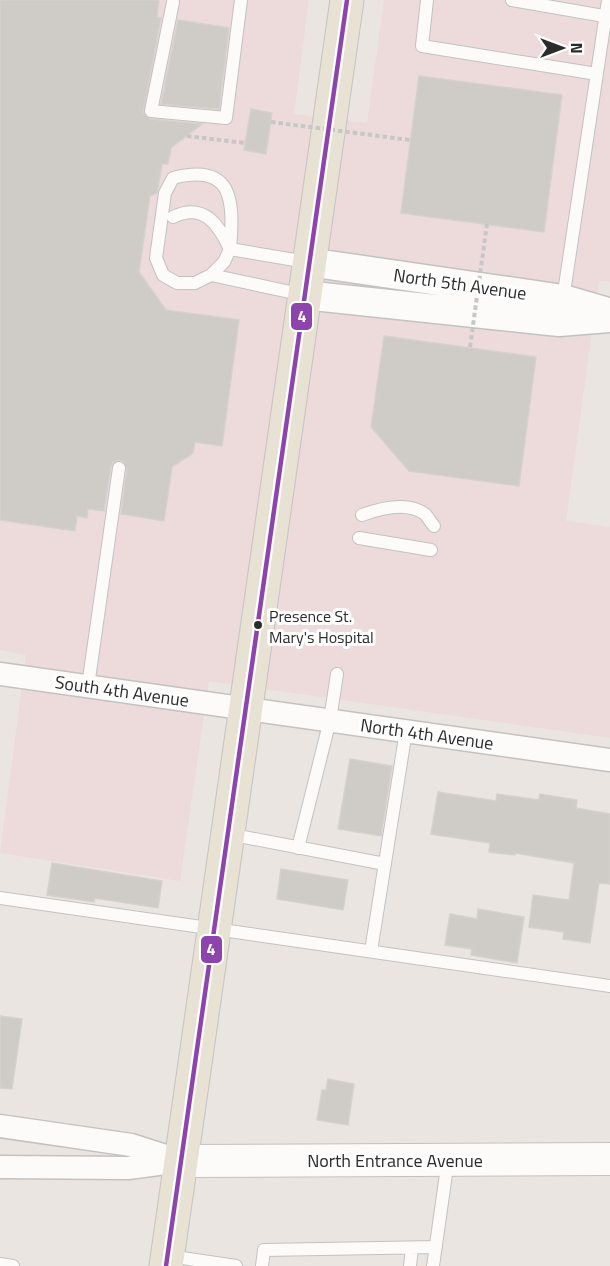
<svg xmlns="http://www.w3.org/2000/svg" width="610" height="1266" font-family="'Titillium Web',sans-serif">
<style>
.medical{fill:#ecdbda}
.building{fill:#cfcbc7;stroke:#d5d1cd;stroke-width:1.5}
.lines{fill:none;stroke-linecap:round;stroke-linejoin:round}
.service-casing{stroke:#c3c2c1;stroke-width:14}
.minor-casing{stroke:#c3c2c1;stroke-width:25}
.tertiary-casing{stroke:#c3c2c1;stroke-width:31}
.secondary-casing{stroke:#c3c2c1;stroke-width:34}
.primary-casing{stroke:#c5c3c1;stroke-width:35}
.path{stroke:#c8c7c7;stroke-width:4;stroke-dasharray:4.5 3;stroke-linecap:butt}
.service{stroke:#fcfbfa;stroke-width:12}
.minor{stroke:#fcfbfa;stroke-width:22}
.tertiary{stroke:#fcfbfa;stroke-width:28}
.secondary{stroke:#fcfbfa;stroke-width:32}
.primary{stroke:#e7e2d3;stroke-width:33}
.path-bridge{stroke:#c8c7c7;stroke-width:4;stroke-dasharray:4.5 3;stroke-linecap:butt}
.bus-1-casing{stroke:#fff;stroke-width:9}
.bus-1{stroke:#8e44ad;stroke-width:4.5}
.bus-dot{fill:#2b2b2b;stroke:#fff;stroke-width:2}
.labels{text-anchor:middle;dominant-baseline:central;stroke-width:6;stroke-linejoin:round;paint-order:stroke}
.bus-label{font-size:16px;fill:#2b2b2b;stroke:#fff;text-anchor:start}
.street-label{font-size:18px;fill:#2b2b2b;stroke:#fff}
.line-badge{stroke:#fff;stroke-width:2}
.badge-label{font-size:16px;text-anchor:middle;font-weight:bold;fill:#fff}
</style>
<rect width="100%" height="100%" fill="#eae5e0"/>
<path class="medical" d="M0,0h309l-15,114 73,9 17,-123h226v282l-11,-1 -33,240 44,6v211l-401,-57 -29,200 -180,-28 26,-198 -26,-5z"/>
<path class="building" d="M0,0h159l-2,17 4,1 -18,95 7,6 52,5 -31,24 -3,16h-6l-5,29 -7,3 -11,76 27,38 73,10 -17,126 -27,-4 -2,11 -21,14 -8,54 -43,-7 6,-45 -3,-7 -4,-2 -7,2 -2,4 -7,45 -16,-2 -1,9 -10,-2 -2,15 -75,-11z
M178,20l51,8 -10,81 -58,-5z
M419,76l143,19 -18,137 -143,-19z
M251,109l21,4 -6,41 -22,-4z
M384,336l152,21 -17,129 -110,-15 -38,-44z
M350,759l42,7 -11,70 -43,-7z
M438,792l58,9 1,-7 42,6 1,-6 37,6 -1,8 34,6v70l-11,-1 -9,60 -27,-4 1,-7 -35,-5 4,-32 36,5 5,-37 -59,-10v2l-26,-3 1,-9 -59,-9z
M52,863l110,18 -4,27 -63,-10 -1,4 -47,-7z
M281,869l67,11 -5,30 -66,-11z
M478,909l46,8 -7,46 -46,-8 1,-6 -27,-4 5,-31 27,5z
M0,1016l22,3 -10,70 -12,-1z
M328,1079l26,5 -6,41 -31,-5 5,-30h4z"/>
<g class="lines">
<g class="service-casing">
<path id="service" d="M427,0l-5,46 175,28
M512,0l98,17
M173,2l-22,109 75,7 15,-118
M173,217c31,-15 46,8 57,32l-6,13 -13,13 -16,8h-18l-14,-8 -7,-17 9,-65 8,-15c61,-16 61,24 57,71l77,13
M211,275l93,20
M563,299l45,-299
M362,515c19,-7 45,-14 63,-1 3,3 6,9 9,12
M359,538l72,12
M88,686l31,-218
M228,834l157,30
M298,848l32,-128 7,-46
M0,898l610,88
M371,951l35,-220
M169,1256l67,10
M0,1264l13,2
M262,1266l2,-16 172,-3
M410,1266l2,-18
M433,1266l15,-106"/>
</g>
<g class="minor-casing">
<path id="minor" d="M0,674l610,86
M0,1126l131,19 50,16
M0,1167l128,1 45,-6"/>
</g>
<g class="tertiary-casing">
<path id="tertiary" d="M308,262l255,37 45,13
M304,295l255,27 51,-4"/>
</g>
<g class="secondary-casing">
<path id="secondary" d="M181,1161l429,-2"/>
</g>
<g class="primary-casing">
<path id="primary" d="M166,1266l181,-1266"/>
</g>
<path class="path" d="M187,136l58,7"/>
<use href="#service" class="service"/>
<use href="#minor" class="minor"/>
<use href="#tertiary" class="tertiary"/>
<use href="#secondary" class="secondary"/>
<use href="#primary" class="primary"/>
<path class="path-bridge" d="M271,122l139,18
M470,347l17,-123"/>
<g class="bus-1-casing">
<path id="bus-1" d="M166,1266l181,-1266"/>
</g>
<use href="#bus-1" class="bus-1"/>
</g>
<circle class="bus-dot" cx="258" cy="625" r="5"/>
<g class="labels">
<g class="bus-label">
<text x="269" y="616">Presence St.<tspan x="269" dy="21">Mary's Hospital</tspan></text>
</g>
<g class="street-label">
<text transform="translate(460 284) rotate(8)">North 5th Avenue</text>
<text transform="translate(122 691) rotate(8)">South 4th Avenue</text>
<text transform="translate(427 734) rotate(8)">North 4th Avenue</text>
<text x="395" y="1160">North Entrance Avenue</text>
</g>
</g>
<g class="line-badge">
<rect x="290" y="302" width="23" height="29" rx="6" fill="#8e44ad"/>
<rect x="200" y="935" width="23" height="29" rx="6" fill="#8e44ad"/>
</g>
<g class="badge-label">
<text x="302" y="322">4</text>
<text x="211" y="955">4</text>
</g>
<g transform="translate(562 48) rotate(90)" stroke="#ffffff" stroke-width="4.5" paint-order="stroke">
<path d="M0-4.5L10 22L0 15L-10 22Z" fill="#2b2b2b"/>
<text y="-9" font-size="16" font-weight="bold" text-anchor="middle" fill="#2b2b2b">N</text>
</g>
</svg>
